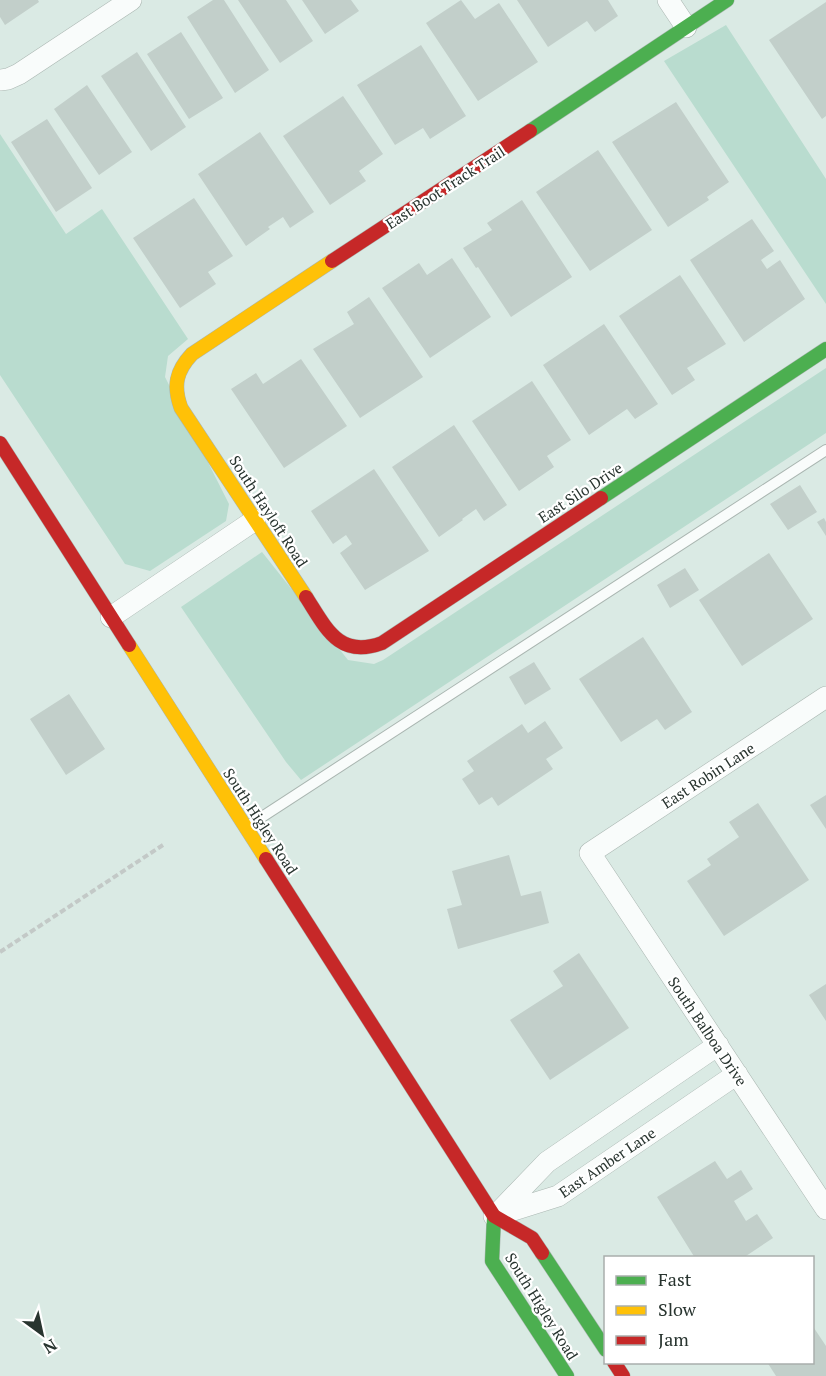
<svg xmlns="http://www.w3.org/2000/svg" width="826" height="1376" font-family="'PT Serif',serif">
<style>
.green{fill:#b9dccf}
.building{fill:#c2cfca}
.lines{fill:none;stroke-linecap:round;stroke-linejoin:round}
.lane-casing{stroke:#aab6b1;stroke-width:12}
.street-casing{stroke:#aab6b1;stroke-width:22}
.fast-casing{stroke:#aab6b1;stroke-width:15}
.slow-casing{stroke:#aab6b1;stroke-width:15}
.jam-casing{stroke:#aab6b1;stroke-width:15}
.path{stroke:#c3c9c7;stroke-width:4;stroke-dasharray:6 3;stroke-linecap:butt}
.lane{stroke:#f9fcfb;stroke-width:10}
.street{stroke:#f9fcfb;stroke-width:21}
.fast{stroke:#4caf50;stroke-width:14}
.slow{stroke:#ffc107;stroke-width:14}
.jam{stroke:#c62828;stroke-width:14}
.labels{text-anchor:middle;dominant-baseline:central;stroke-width:4.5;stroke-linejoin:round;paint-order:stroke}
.street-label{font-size:15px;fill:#28342f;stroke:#fff}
</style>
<rect width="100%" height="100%" fill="#daeae4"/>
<path class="green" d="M726,25l100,154v125l-162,-243z
M0,134l66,100 36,-25 86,130 -20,17 -3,21 64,127 -3,17 -76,50 -25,-7 -125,-189z
M826,368v65l-525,347 -15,-18 -105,-155 81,-55 86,108 26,4 9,-4z"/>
<path class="building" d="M0,0h38l1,2 -34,23 -5,-8z
M213,0h11l45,70 -34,23 -48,-76z
M238,0h48l27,41 -33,22z
M302,0h49l8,11 -34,23z
M461,0l14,19 24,-16 39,59 -60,39 -52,-78z
M517,0h91l10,16 -23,16 -8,-11 -39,26z
M826,2v114l-4,3 -53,-79z
M181,32l42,66 -34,21 -42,-65z
M421,45l45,71 -36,23 -7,-11 -28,17 -38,-60z
M137,52l49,75 -35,24 -50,-75z
M87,85l45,67 -33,23 -45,-66z
M343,96l40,58 -24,17 7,10 -36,24 -47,-69z
M676,102l53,80 -22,15 2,3 -41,27 -56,-85z
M47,119l45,69 -36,24 -45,-70z
M260,132l54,80 -24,16 -7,-11 -15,10 2,2 -24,17 -48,-72z
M598,150l54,80 -62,41 -54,-79z
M194,198l39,58 -25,16 8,12 -36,24 -47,-70z
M522,200l50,77 -61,40 -33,-50 -2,1 -13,-20 29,-18 -5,-7z
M752,219l22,32 -13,9 6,9 13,-9 25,39 -61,43 -54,-82z
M452,258l39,59 -61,41 -48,-70 37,-25 8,12z
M680,275l46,69 -39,24 8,12 -23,15 -53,-79z
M369,297l54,80 -63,41 -47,-69 41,-25 -7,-12z
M604,324l54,80 -23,15 -8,-10 -38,26 -46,-70z
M301,359l46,67 -63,42 -53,-79 25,-16 7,11z
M532,381l39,59 -24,16 7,11 -35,24 -47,-70z
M454,425l53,80 -23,16 -8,-12 -14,10 1,1 -24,17 -47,-70z
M374,469l55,82 -64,39 -25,-37 12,-9 -6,-9 -13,9 -22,-33z
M800,485l17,27 -29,18 -18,-26z
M824,518l2,4v14l-9,-14z
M769,553l44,66 -71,47 -43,-66z
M685,568l14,22 -29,18 -13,-23z
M643,637l49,75 -27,18 -8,-11 -36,23 -42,-63z
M534,662l17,27 -26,16 -16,-28z
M69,694l36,55 -39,26 -36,-56z
M545,721l18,27 -17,11 7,10 -55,37 -6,-9 -13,8 -17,-26 12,-8 -7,-10 55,-37 6,9z
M826,795v34l-16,-24z
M758,803l51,77 -85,56 -37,-55 24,-16 -4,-6 32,-22 -10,-15z
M509,855l12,41 20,-5 8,32 -91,26 -11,-40 15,-4 -10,-34z
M579,953l50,75 -79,52 -40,-60 53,-34 -10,-15z
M826,984v37l-17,-26z
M715,1161l12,18 14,-9 12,19 -19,12 12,20 11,-7 16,24 -30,20h-48l-38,-61z
M812,1325l14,21v30h-50l-9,-14h45z"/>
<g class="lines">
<g class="lane-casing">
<path id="lane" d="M248,826l578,-376"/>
</g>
<g class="street-casing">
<path id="street" d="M668,0l18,27
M0,80l8,-1 11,-5 112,-74
M111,617l144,-97
M826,697l-236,156 236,356
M497,1214l50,-52 171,-117
M494,1216l64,-20 179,-122"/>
</g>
<g class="fast-casing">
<path id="fast" d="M530,131l197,-131
M601,498l225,-149
M494,1216l-2,45 75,115
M542,1253l64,97"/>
</g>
<g class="slow-casing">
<path id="slow" d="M306,597l-125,-189c-8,-22 -5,-37 11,-54l140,-93
M129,645l137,214"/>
</g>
<g class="jam-casing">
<path id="jam" d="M332,261l198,-130
M0,443l129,202
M306,597c20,31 33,62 76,46l219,-145
M266,859l228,357 38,22 10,15
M614,1362l9,14"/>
</g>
<path class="path" d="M0,952l163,-107"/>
<use href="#lane" class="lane"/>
<use href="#street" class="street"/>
<use href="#fast" class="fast"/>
<use href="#slow" class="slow"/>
<use href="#jam" class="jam"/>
</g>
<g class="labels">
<g class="street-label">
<text transform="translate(445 187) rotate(-33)">East Boot Track Trail</text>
<text transform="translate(580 492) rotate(-33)">East Silo Drive</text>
<text transform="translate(269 511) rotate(57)">South Hayloft Road</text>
<text transform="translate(708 775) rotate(-33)">East Robin Lane</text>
<text transform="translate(261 821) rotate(57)">South Higley Road</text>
<text transform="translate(708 1031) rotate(56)">South Balboa Drive</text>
<text transform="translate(607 1162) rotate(-34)">East Amber Lane</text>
<text transform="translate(542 1306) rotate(58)">South Higley Road</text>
</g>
</g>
<rect x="604" y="1256" width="210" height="108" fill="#ffffff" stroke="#a9aeac" stroke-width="1.5"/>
<rect x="616" y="1276" width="30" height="9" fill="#4caf50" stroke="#a9aeac" stroke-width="1.5"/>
<text x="658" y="1286" font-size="18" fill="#28342f">Fast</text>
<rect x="616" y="1306" width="30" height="9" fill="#ffc107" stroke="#a9aeac" stroke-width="1.5"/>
<text x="658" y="1316" font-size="18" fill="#28342f">Slow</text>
<rect x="616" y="1336" width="30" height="9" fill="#c62828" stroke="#a9aeac" stroke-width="1.5"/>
<text x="658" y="1346" font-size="18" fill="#28342f">Jam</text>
<g transform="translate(42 1334) rotate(147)" stroke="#ffffff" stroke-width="4.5" paint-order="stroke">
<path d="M0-4.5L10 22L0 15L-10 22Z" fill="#28342f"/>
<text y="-9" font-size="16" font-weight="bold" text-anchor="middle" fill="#28342f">N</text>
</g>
</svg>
